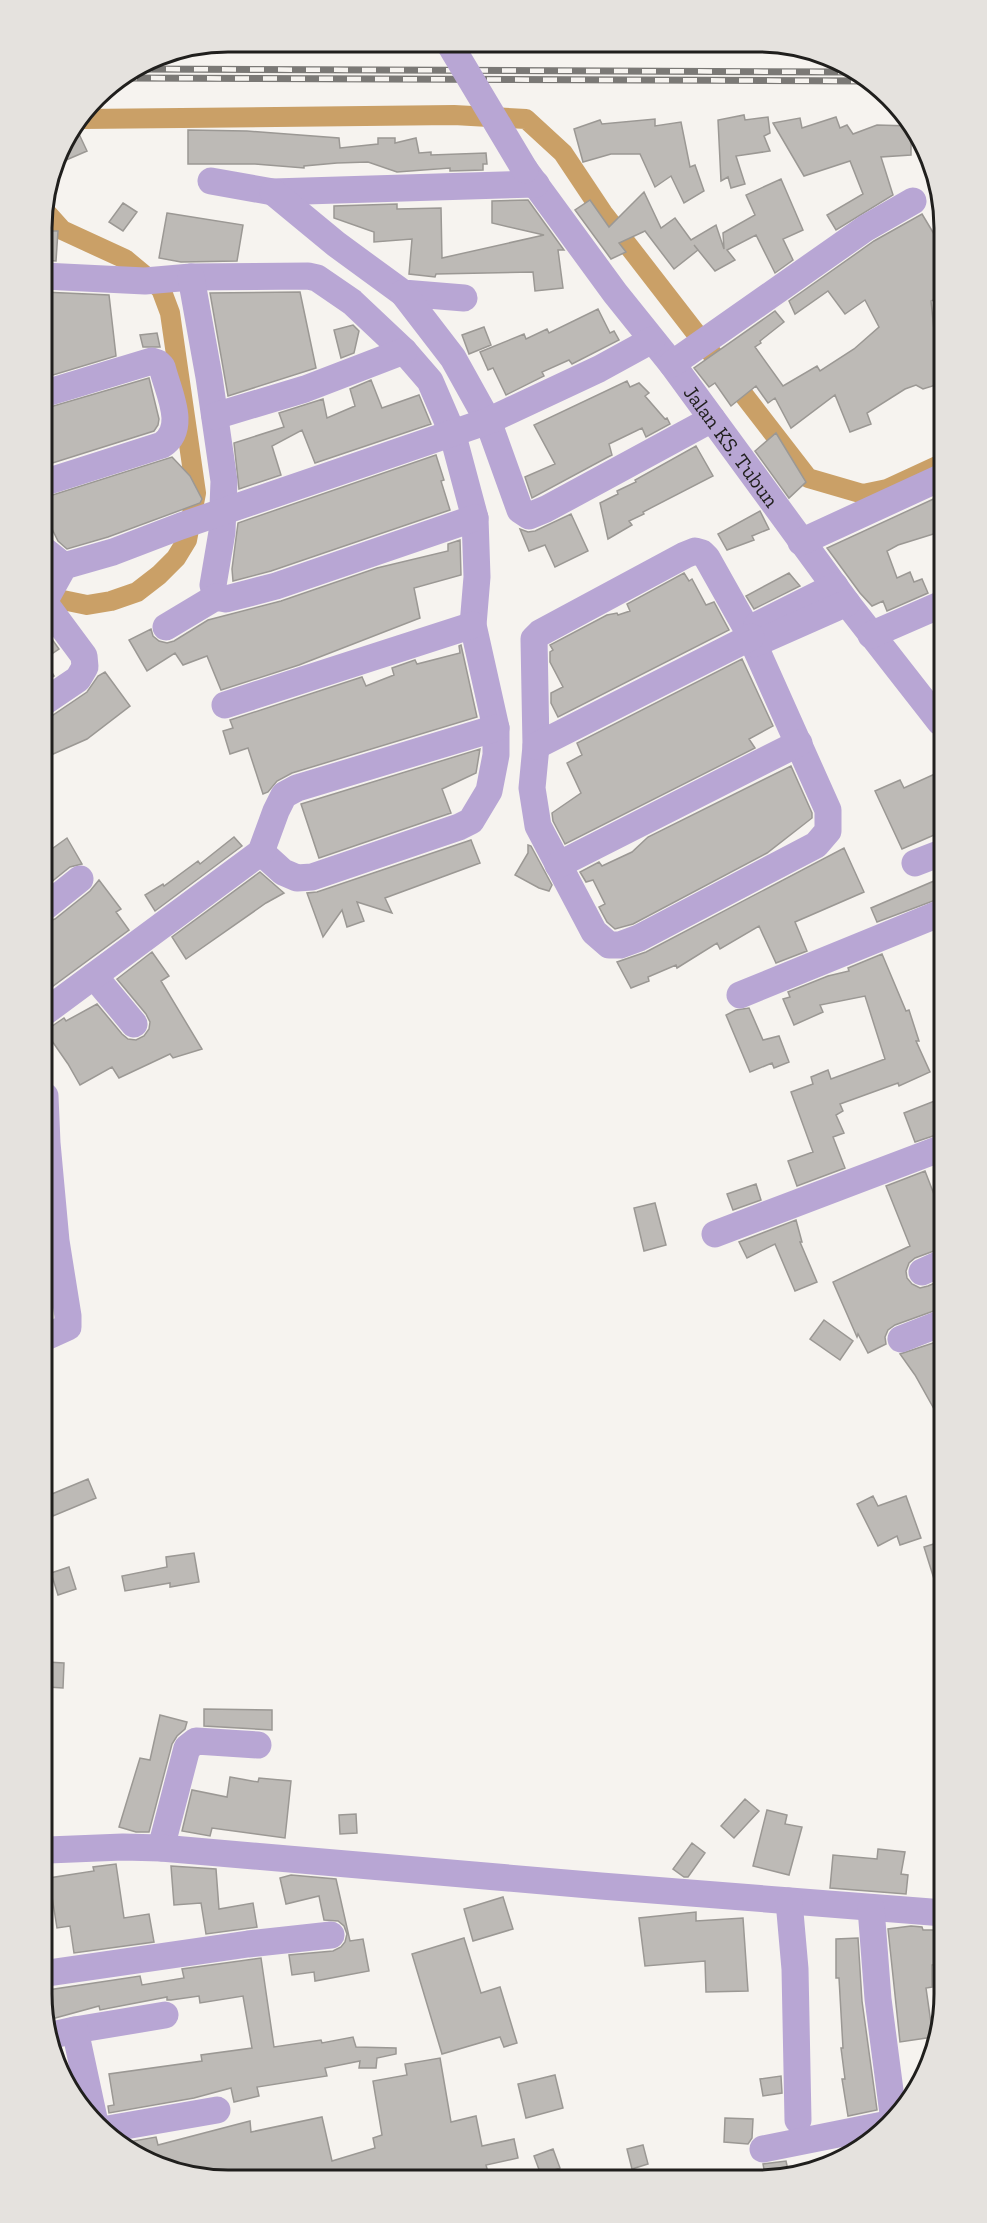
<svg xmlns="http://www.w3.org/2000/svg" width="987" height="2223" font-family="'Zilla Slab',serif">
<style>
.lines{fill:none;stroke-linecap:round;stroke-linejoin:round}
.canal{stroke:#caa067;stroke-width:20}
.building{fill:#bdbab6;stroke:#9b9894;stroke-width:1.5}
.minor{stroke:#b8a6d4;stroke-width:27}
.rail-casing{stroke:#7b7976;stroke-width:7}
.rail{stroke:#f6f3ef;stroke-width:4.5;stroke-dasharray:14;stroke-linecap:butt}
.minor-bridge{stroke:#b8a6d4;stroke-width:27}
.labels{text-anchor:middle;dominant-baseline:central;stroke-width:4.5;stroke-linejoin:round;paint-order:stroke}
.street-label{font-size:21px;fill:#201f1d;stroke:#f6f3ef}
.rim{fill:none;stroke:#201f1d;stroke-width:3}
</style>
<rect width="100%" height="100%" fill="#f6f3ef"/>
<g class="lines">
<path class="canal" d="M82,119l372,-4 72,4 37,34 40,60 205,265 55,16 24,-5 52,-24
M44,593l9,5 34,7 24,-4 26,-9 22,-17 17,-17 11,-18 9,-47 -26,-180 -9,-24 -36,-30 -63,-29 -18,-20"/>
</g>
<path class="building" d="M744,115l1,5 23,-3 2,16 -6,3 6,15 -34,5 9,28 -14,4 -3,-11 -7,4 -3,-61z
M836,117l4,11 7,-3 6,9 24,-9 34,1v29l-30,2 12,38 -57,35 -9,-15 36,-21 -13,-33 -46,15 -31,-53 27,-5 2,10z
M655,119v7l26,-4 9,45 5,-2 9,26 -20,12 -13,-27 -16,11 -15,-33h-29l-28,8 -9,-33 26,-9 2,4z
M188,130l59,1 92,7 1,10 38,-4v-6h17v5l21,-5 3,15 12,-1v3l55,-2 1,11h-4v6l-33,1v-3l-53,4 -29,-10 -31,1 -33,3v2l-49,-4h-67z
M79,134l8,17 -30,13 4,-18 5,-6z
M781,179l22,51 -20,9 10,21 -18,13 -19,-38 -29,15 8,10 -20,11 -21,-26 4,5 -24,19 -29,-38 -26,12 7,9 -15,7 -36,-49 15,-10 19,27 35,-35 17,36 14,-10 16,22 25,-15 8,24 -1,-16 32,-18 -9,-20z
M528,200l36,50h-6l5,38 -28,3 -2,-19 -97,2 -1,3 -26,-3 3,-35 -38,3v-10l-40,-14v-12l63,-2v5l44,-1 1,50 102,-23 -52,-12v-22z
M123,203l14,9 -14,19 -14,-9z
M167,213l76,12 -6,36 -56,1 -22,-4z
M922,214l12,20 5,-2v66l-8,3 3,29 5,-1v55l-16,5 -7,-4 -11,4 -38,24 4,11 -21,8 -15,-37 -44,33 -16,-30 -7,5 -12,-17 -25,20 -16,-23 -6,4 -15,-19 81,-57 9,11 -24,19 1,2 -6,4 28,39 34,-20 3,5 34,-22 25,-22 -14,-27 -20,14 -17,-23 -33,23 -6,-13 85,-60z
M42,231h16l-2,30 -13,-1z
M43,292l66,3 7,61 -73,22v-9l5,-2 -5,-23z
M300,292l16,76 -88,28 -18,-103z
M598,309l12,24 4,-2 5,9 -47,24 -3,-4 -27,12 2,4 -38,19 -13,-27 -5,2 -8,-18 44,-18 2,5 21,-10 2,4z
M353,325l6,6 -5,22 -13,5 -7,-28z
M484,327l7,18 -22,9 -7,-19z
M157,333l3,14h-17l-3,-12z
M149,378l10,41 -1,6 -4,6 -111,35v-57z
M371,380l11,28 37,-13 12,29 -116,39 -13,-33 -30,16 9,29 -42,14 -5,-46 50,-16 -5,-14 44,-14 4,19 28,-12 -5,-17z
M627,381l3,6 9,-4 10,10 -4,3 20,23 2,-1 3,6 -24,13 -4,-9 -33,16 3,11 -4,2 -76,41 -7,-21 30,-13 -21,-39z
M776,433l30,49 -17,16 -34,-47z
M696,446l17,30 -70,36 1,2 -15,7 3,4 -24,14 -8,-36 18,-9 -1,-3 19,-9 -1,-2z
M436,455l8,25 -3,1 9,29 -179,61 -38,10 -1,-12 6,-46z
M172,457l18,19 12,23 -2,4 -92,34 -41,12 -9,-8 -7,-14 -8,3v-32z
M940,496v36l-42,13 -11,6 10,27 13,-6 4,10 8,-3 6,14 -41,18 -4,-10 -11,5 -12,-13 -33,-45z
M760,511l9,18 -17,7 2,4 -27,10 -9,-16z
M571,514l17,37 -33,16 -10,-22 -16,6 -9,-22 8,3 7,-1z
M460,540l1,35 -47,13 6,30 -121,47 -78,25 -14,-34 -24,9 -8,-12 -28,18 -18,-31 22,-11 2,7 6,5 8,2 7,-2 34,-21 73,-19 96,-33 71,-17v-7z
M684,573l5,8 3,-2 14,26 8,-3 15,28 -171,87 -7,-14v-10l12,-6 -13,-25v-10l3,-2 -3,-5 57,-30 10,-2 1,2 12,-4 -3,-7z
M789,573l11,13 -46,23 -8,-13z
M44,628l15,21 -15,10z
M461,645l16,72 -185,56 -15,8 -9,11 -5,2 -15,-46 -18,6 -7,-23 10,-3 -3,-8 132,-43 4,9 28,-11 -2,-7 23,-8 2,4 43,-11 -1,-7z
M44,659l10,17 -10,7z
M742,659l31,67 -24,13 6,9 -190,96 -12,-23 -1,-8 29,-20 -14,-30 15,-8 -5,-12z
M105,672l25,34 -43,33 -43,19v-40l9,-3 34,-23 11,-16z
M480,749l-4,24 -34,16 9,24 -132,45 -18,-54z
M791,766l21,47v5l-45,35 -134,71 -18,5 -8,-7 -8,-15 6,-3 -12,-24 -7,2 -6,-10 19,-10 3,4 30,-14 16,-15z
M937,773l4,8v51l-39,17 -27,-58 25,-11 4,8z
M234,837l8,9 -87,65 -10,-16 18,-11 1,2 34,-25 2,3z
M67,838l15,26 -12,3 -25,20v-33z
M471,840l9,23 -95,35 7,15 -35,-11 7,19 -17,6 -5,-17 -19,27 -16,-44 10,-1z
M528,845l3,1 21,39 -3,6 -10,-3 -24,-13 13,-22z
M844,848l20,44 -69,30 12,29 -31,12 -17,-37 -39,23 -3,-6 -40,25 -1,-3 -28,12 1,4 -18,7 -14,-26 29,-10z
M260,872l24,21 -18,10 -80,56 -14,-22z
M941,878v20l-64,24 -6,-14z
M99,880l22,29 -5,3 13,18 -84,62v-70l10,-3 35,-28z
M152,952l17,24 -8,5 41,68 -29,9 -3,-4 -51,24 -7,-11 -32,18 -12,-21 -23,-33 19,-13 2,3 31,-17 25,30 6,5 8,1 8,-4 5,-7 1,-7 -4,-8 -29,-35z
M882,954l24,57 3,-1 10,31h-3l14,31 -31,14 -1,-3 -58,21 3,7 -7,4 8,18 -11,4 12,31 -48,18 -9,-25 25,-9 -22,-60 22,-8 -2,-7 17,-7 3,9 54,-20 -20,-63 -45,9 3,7 -29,13 -11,-26 7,-2 -2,-5 40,-16 21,-5 -1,-3z
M749,1008l14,32 16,-4 10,26 -15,6 -2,-5 -22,9 -24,-57 10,-5z
M942,1098v35l-27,9 -11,-29z
M925,1171l17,44v33l-27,10 -6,5 -3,8 1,7 5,6 8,4 8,-2 14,-6v28l-47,17 -7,5 -3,7 1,7 -18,9 -10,-19 -1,3 -24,-55 77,-36 -24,-60z
M756,1184l5,16 -28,10 -6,-16z
M655,1203l11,42 -22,6 -10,-43z
M796,1220l6,22h-2l17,40 -22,9 -20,-47 -28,14 -8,-16z
M824,1320l29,21 -13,19 -30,-21z
M942,1340v12l1,73 -28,-50 -15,-21z
M88,1479l8,19 -43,18 -6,-20z
M873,1496l5,10 28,-10 15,42 -21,7 -3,-9 -19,10 -21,-42z
M943,1541v57h-3l-16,-51z
M194,1553l5,29 -29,5v-4l-45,8 -3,-15 45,-9 -1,-10z
M69,1567l7,22 -18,6 -7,-22z
M47,1662l17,1 -1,25 -16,-1z
M204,1709l68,1v20l-68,-4z
M160,1715l27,7 -2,7 -8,7 -5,8 -23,88h-13l-17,-5 21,-69 10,2z
M230,1777l28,5 1,-4 32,3 -6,57 -73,-10 -2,8 -28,-5 10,-41 35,7z
M745,1799l14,12 -25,27 -13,-12z
M767,1810l20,5 -2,9 17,3 -13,48 -36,-9z
M356,1814l1,19 -17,1 -1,-19z
M692,1843l13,10 -17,24h-4l-11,-8z
M878,1849l27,3 -4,22 7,1 -2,19 -76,-6 3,-33 44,4z
M116,1864l8,54 25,-4 5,28 -80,11 -4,-27 -13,2 -8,-50 45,-7 -1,-4z
M171,1866l45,3 3,40 34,-6 4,24 -51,7 -5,-31 -27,2z
M291,1875l45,4 14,62 13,-2 6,32 -54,10 -1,-9 -22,3 -3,-20 44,-4 8,-4 4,-5 2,-8 -3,-8 -6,-5 -14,-1 -5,-24 -33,8 -6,-26z
M503,1897l10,32 -40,12 -9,-32z
M696,1912v9l47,-3 5,73 -42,1 -1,-31 -60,5 -6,-48z
M911,1926l11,1 1,3h21v34l-12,1v22l-6,1 7,49 -33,5 -12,-113z
M464,1938l17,55 19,-6 17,56 -13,4 -4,-10 -58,17 -30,-100z
M858,1938l4,63 15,109 -29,6 -6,-37h3l-4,-31h2l-4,-70h-3v-39z
M261,1958l13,89 47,-7 1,3 31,-6 3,10 40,1v6l-19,4 -1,10h-17l1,-7 -35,7 2,8 -70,11 2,9 -25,6 -3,-14 -37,10 -85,15 -1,-7 6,-1 -5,-31 93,-13 -1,-6 51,-7 -9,-52 -43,7 -1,-7 -28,4h-4v-3l-67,13 -1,-4 -51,14v-30l92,-14 2,9 42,-7 -2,-9z
M440,2058l11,64 25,-6 6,30 32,-7 4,19 -32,7 3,11 -296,1 -71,-34 34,-6 2,8 92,-24 1,11 71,-15 10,44 43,-13 -2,-10 9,-3 -9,-54 34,-6 -2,-11z
M555,2075l8,33 -37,10 -8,-34z
M781,2076l1,17 -19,3 -3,-17z
M725,2118l28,1 -1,19 -4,6 -24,-2z
M643,2145l5,19 -16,5 -5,-20z
M553,2149l7,19 -19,7 -7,-19z
M786,2161l3,14h-24l-2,-11z"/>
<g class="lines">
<g class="minor">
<path id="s1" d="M525,170l90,123 57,71 175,239 93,119"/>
<path d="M211,181l62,11 263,-8"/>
<path d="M273,192l63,52 67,49 61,5"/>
<path d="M43,276l102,5 46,-4 117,-1 9,2 35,24 52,49 26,30 22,51 23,86 2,59 -4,48 23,103v27l-7,36 -18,30 -12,6 -147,50 -15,1 -14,-6 -22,-20"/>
<path d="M191,277l18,100 15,104 -2,51 -9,53 3,12"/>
<path d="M403,293l50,65 35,63 32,89 9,6 17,-7 166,-90"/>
<path d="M672,364l194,-136 47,-27"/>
<path d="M43,394l109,-33 6,2 4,4c6,25 26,61 0,78l-119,38"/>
<path d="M215,416l90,-27 99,-38"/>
<path d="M801,542l139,-64"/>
<path d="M44,550l20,16"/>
<path d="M695,551l7,2 5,5 41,73 80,179v21l-12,14 -177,93 -19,7h-11l-15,-13 -56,-106 -6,-38 4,-42 -2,-107 6,-6 145,-78z"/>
<path d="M44,602l20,-36 49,-14 68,-26 307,-105 111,-52 53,-29"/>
<path d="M757,625l78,-39"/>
<path d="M166,627l50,-30 10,2 50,-13 199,-68"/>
<path d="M871,635l69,-30"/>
<path d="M754,644l93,-41"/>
<path d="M44,702l34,-23 7,-12 -1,-11 -40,-54"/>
<path d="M225,705l248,-80"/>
<path d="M536,746l215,-109"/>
<path d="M915,863l26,-10"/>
<path d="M558,865l241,-122"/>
<path d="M45,907l35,-28"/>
<path d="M94,976l40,48"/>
<path d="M740,995l201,-82"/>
<path d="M45,1012l216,-160 15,-41 8,-16 13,-7 199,-60"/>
<path d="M45,1096l2,47 9,98 12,75v11l-22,10"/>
<path d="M715,1234l227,-86"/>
<path d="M922,1272l20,-9"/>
<path d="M901,1339l41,-16"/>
<path d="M161,1848l26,-100 9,-7 62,4"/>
<path d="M48,1850l75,-3 38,1 440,38 343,27"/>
<path d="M789,1901l6,68 3,151"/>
<path d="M871,1908l7,91 16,122"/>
<path d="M48,1973l200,-29 83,-9"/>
<path d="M75,2030l90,-15"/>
<path d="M48,2036l27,-6 20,93"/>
<path d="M102,2130l115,-20"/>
<path d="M763,2149l130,-26"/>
</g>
<g class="rail-casing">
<path id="rail" d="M138,69l711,3
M123,78l744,3"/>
</g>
<use href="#rail" class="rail"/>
<path class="minor-bridge" d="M449,43l76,127"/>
</g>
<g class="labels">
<g class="street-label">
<text stroke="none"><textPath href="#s1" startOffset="345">Jalan KS. Tubun</textPath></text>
</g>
</g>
<path d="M0 0H987V2223H0ZM228 52H758A176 176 0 0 1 934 228V1994A176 176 0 0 1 758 2170H228A176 176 0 0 1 52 1994V228A176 176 0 0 1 228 52Z" fill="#e5e2de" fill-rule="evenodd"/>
<path class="rim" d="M228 52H758A176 176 0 0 1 934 228V1994A176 176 0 0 1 758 2170H228A176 176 0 0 1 52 1994V228A176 176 0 0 1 228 52Z"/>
</svg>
